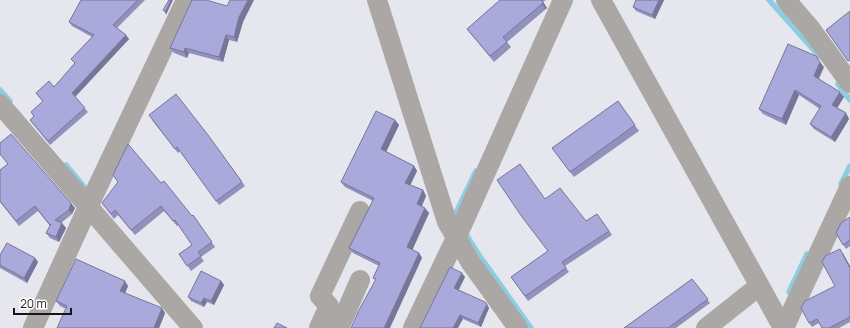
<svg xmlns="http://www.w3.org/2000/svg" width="850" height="328" font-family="Manrope,sans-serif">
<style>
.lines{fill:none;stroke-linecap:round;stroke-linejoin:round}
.stream{stroke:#8dcde1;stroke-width:5.5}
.minor{stroke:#aaa7a5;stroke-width:20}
.wall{fill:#9291bc}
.shaded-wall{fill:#777699}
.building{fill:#aaa9db;stroke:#777699}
</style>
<rect width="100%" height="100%" fill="#e5e6ee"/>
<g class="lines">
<path class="stream" d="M769,0l50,56
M838,84l12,16
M0,90l10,11
M66,165l24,29
M841,184l9,-18
M453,219l23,-48
M464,231l15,24 52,73
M789,292l18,-38"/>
<path class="minor" d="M377,0l70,222 24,41 47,65
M601,0l182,328
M786,0l24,28 40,55
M0,104l193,224
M33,328l55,-121 98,-207
M319,328l10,-22 -9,-10 40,-85
M339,328l21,-48
M413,328l50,-105 100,-223
M706,328l53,-42
M784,328l66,-142"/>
</g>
<path class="wall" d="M81,0h64l-28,28 12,11 -54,58 13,15 -38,33 -20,-25 4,-3 -3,-5 12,-10 -7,-9 18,-6 21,-24 -4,-4 21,-22 -20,-11 -3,-4z
M500,0h46l-3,2 4,6 -1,1 -39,33 4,5 -17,15 -23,-28 -4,-5z
M636,0h28l-9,19 -19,-8 -3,-4z
M243,22l-6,20 -8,-2 -6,22 -34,-9 -2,5 -13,-5 -4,-5z
M824,67l-5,12 25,18 -7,11 9,5 3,6 -14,23 -21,-13 -4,-5 10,-15 -21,-14 -13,30 -23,-11 -4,-5z
M618,101l21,30 -65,46 -22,-29z
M152,120l56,15 37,51 -26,19 -39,-54 -2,2z
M395,120l4,5 -13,27 28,14 3,5 -7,14 13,5 3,6 -4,10 7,7 -17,37 7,3 3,5 -47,22 -2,-2 6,-12 -26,-13 -4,-5 24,-47 -28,-14 -4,-5z
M0,143l75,65 -3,6 -11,9 5,5 -7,14 -9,-4 -4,-5 4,-7 -12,-15 -19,15 -19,-24v-32l8,-6 -8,-10z
M161,183l31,33 1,-1 22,32 -14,10 3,4 -13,10 -12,-17 13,-9 -13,-20 -2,1 -13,-15 -29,24 -17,-20 -4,4 -12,-16z
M545,199l41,22 11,-7 15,21 -47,31 4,6 -41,29 -17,-24 37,-26z
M850,217v29l-4,3 -10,-16z
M843,253l7,13v56l-11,6h-17l-3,-5 -7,4 -3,-4 26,-37z
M0,255l35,3 3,4 -11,21 -27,-15z
M465,277l-6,13 30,18 -8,19 -18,-8 -43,9z
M692,279l18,24 -34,25h-52z
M221,281l3,4 -10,20 -7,-3 -3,5 -13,-6 -3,-4z
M128,286l-3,7 40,20 -6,15h-102l9,-19 -6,-3 -4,-5z"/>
<path class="shaded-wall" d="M171,0h2l-7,15 -1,-3z
M248,0h6l-11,22 -6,20 -3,-5 5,-20z
M659,0h5l-9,19 -3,-4z
M543,2l4,6 -1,1 -4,-5z
M126,35l3,4 -54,58 -3,-4z
M226,35l3,5 -6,22 -4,-5z
M185,48l4,5 -2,5 -3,-6z
M820,62l4,5 -7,14 -3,-5z
M795,90l4,5 -13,30 -4,-6z
M840,92l4,5 -8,13 -4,-5z
M846,113l3,6 -14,23 -4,-5z
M395,120l4,5 -14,29 -4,-5z
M414,166l3,5 -8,17 -4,-5z
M423,190l3,6 -6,13 -3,-5z
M71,203l4,5 -3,6 -3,-4z
M425,208l4,5 -18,40 -4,-6z
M62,223l4,5 -7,14 -3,-5z
M840,249l10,17v2z
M419,253l3,5 -32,70h-6z
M35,258l3,4 -11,21 -3,-5z
M462,273l3,4 -8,15 -3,-4z
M125,281l3,5 -4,10 -4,-5z
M221,281l3,4 -10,20 -3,-4z
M204,298l3,4 -3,5 -3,-4z
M487,304l2,4 -8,19 -3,-4z
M162,308l3,5 -6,15h-5z
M460,315l3,4 -5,9h-5z"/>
<path class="building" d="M81,0h57l-25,25 13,10 -54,58 13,15 -37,33 -18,-21 4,-4 -3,-4 12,-11 -7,-8 13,-12 5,6 21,-24 -4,-4 23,-24 -25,-13z
M169,0h2l-6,12 -2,-2z
M192,0h14l21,6 3,-6h18l-9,17 -5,20 -8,-2 -7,22 -34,-9 -1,4 -14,-4z
M500,0h41l2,2 -1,2 -39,33 4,5 -17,14 -23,-27z
M636,0h23l-7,15 -19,-8z
M850,11v49l-2,1 -22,-31z
M788,44l28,12 4,6 -6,14 26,16 -8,13 14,8 -15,24 -21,-13 11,-18 -26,-16 -13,29 -23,-10z
M176,94l32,41 34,47 -26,19 -39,-54 -2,2 -26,-34z
M618,101l17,24 -65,47 -18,-24z
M376,111l19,9 -14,29 33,17 -9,17 18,7 -6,14 8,4 -18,39 12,6 -35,75h-33l8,-18 17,-31 -3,-1 7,-15 -31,-15 25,-50 -33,-16z
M11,134l60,69 -2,7 -14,10 7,3 -6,14 -10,-4 5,-9 -1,1 -15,-19 -19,15 -16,-20v-31l8,-6 -8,-10v-11z
M128,144l33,39 3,-2 28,35 1,-1 19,27 -14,10 3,4 -14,10 -8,-12 13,-9 -17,-25 -2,1 -12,-15 -30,24 -16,-20 -4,4 -9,-11 16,-21 -5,-7z
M520,164l25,35 15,-11 26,33 11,-7 12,17 -47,31 4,6 -41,28 -14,-19 37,-26 -26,-34 -25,-37z
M850,217v23l-7,5 -7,-12 5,-10z
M7,243l28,15 -11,20 -24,-13v-10z
M840,249l10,19v49l-21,11h-7l-5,-9 -8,4 -8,-15 4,-7 30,-15 -13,-24 3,-6z
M76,259l49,22 -5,10 42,17 -8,20h-97l10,-22 -11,-5z
M450,267l12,6 -8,15 31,14 2,2 -9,19 -18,-8 -7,13h-33z
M201,271l20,10 -10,20 -7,-3 -3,5 -13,-6z
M692,279l16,20 -40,29h-44z
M277,323l10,5h-13z"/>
<path d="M14 308v6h57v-6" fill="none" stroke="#161619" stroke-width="2"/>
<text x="20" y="308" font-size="12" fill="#161619" stroke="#ffffff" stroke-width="3" paint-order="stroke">20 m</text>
</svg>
